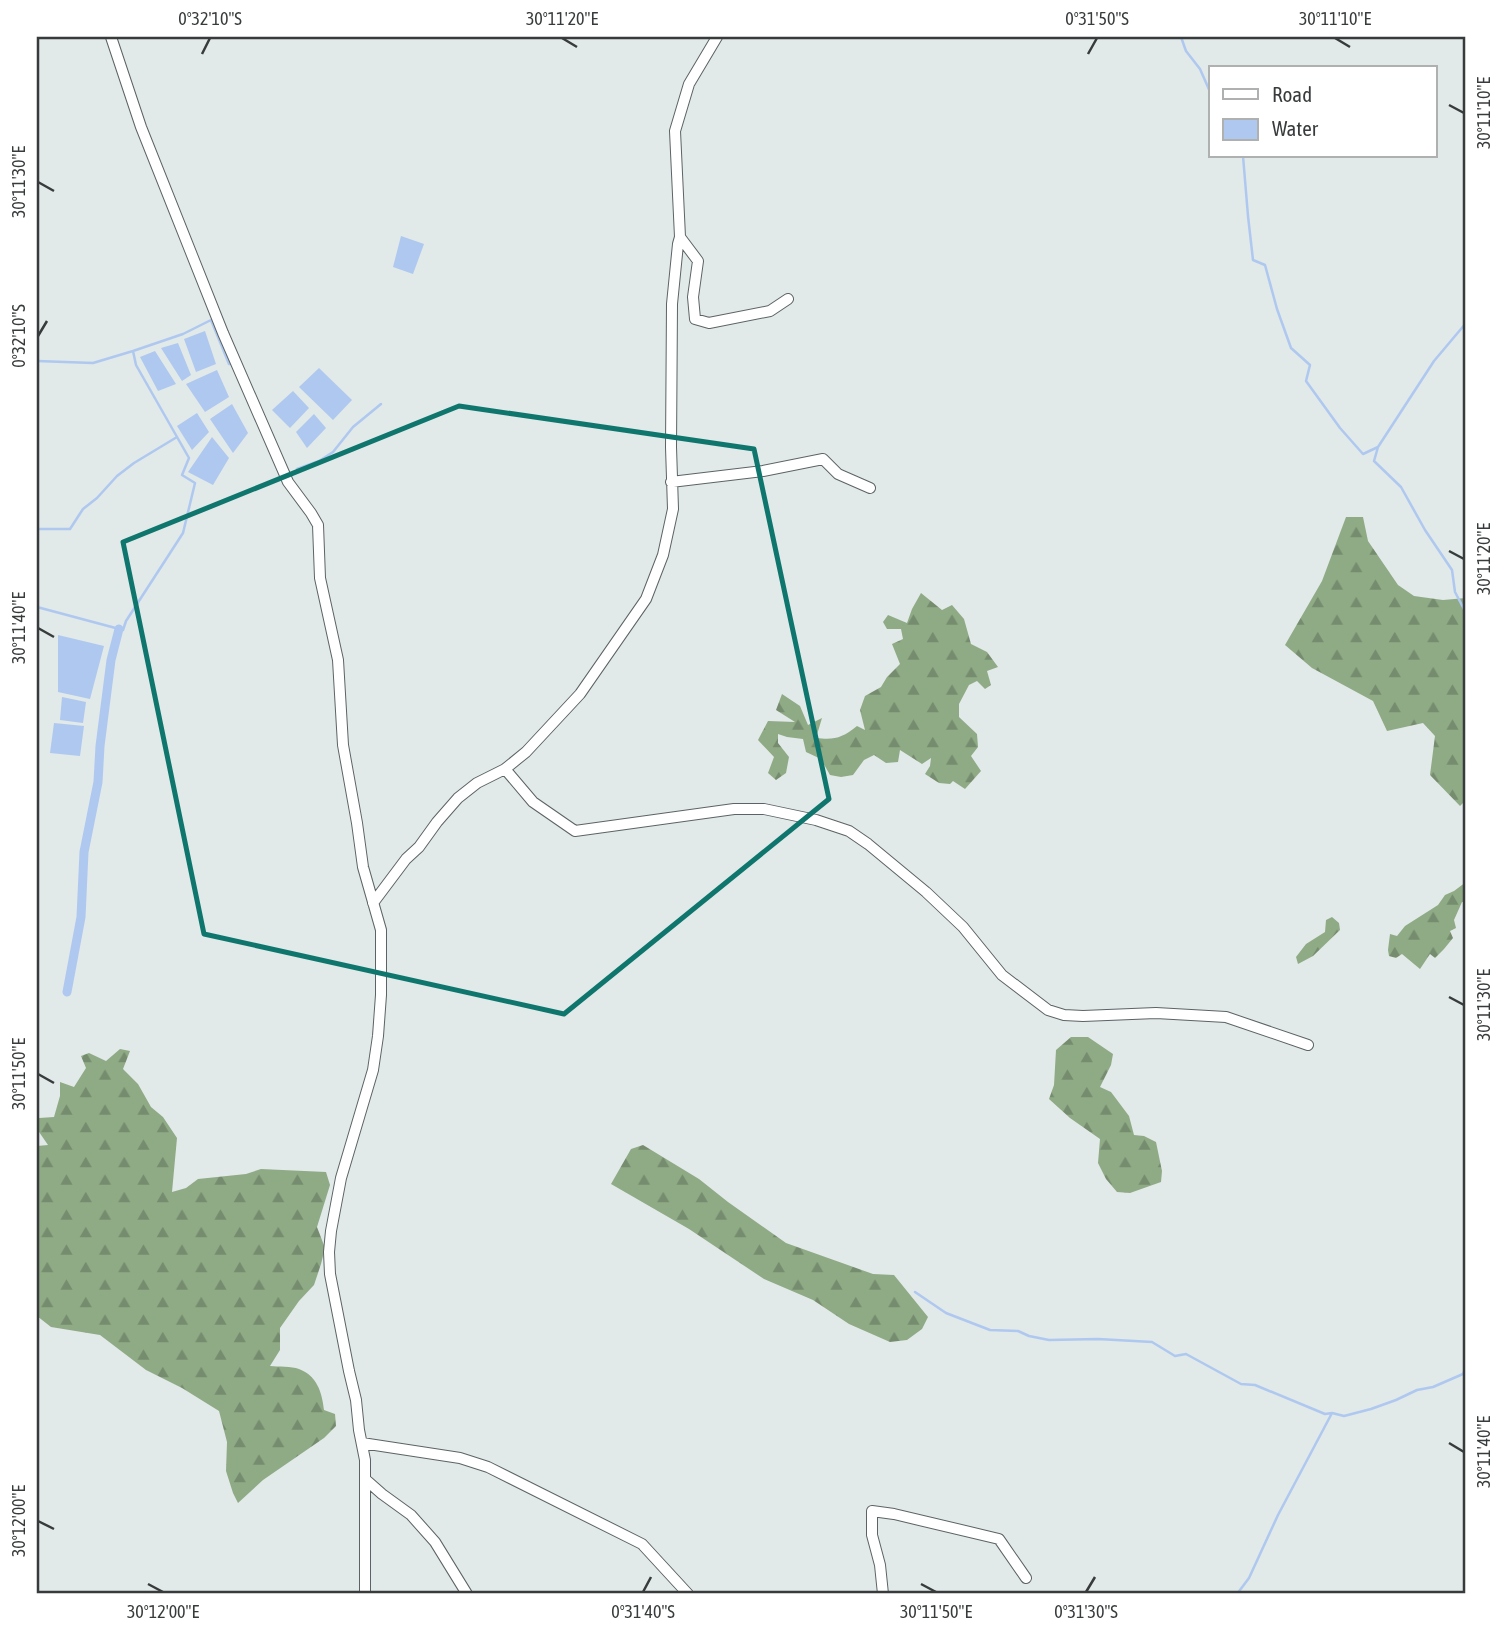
<svg xmlns="http://www.w3.org/2000/svg" width="1503" height="1631" font-family="'Asap Condensed',sans-serif">
<style>
.forest{fill:url(#forest-firs)}
.water{fill:#afc8f0}
.lines{fill:none;stroke-linecap:round;stroke-linejoin:round}
.stream{stroke:#afc8f0;stroke-width:2.5}
.canal{stroke:#afc8f0;stroke-width:9}
.minor-casing{stroke:#5c6364;stroke-width:12}
.minor{stroke:#fff;stroke-width:10}
.marked{fill:none;stroke:#0f766e;stroke-width:5;stroke-linejoin:round}
.ticks{fill:none;stroke:#383b3c;stroke-width:2.5}
.neatline{fill:none;stroke:#383b3c;stroke-width:2.5}
.ticks-label{font-size:18px;text-anchor:middle;fill:#383b3c}
</style>
<defs>
<pattern id="forest-firs" width="22" height="20" patternUnits="userSpaceOnUse" patternTransform="scale(1.75)"><rect width="22" height="20" fill="#8fab85"/><path d="M5 1l3.5 6h-7zM16 11l3.5 6h-7z" fill="#768c6e"/></pattern>
</defs>
<rect width="100%" height="100%" fill="#e1e9e9"/>
<path class="forest" d="M1346,517h17l5,24 30,44 16,11 29,4 23,-2v202l-6,6 -30,-31 5,-39 -12,-13 -36,8 -14,-30 -61,-33 -27,-23 37,-64z
M921,593l21,17 10,-5 12,14 7,25 16,8 11,15 -11,4 4,14 -6,4 -8,-8 -8,4 -10,19v13l18,17 1,13 -7,9 10,15 -16,18 -12,-8 -3,3 -11,-1 -14,-9 5,-8 1,-8 -9,6 -22,-14 -2,12 -12,1 -12,-8 -10,5 -11,15 -12,2 -11,-2 -9,-16 -15,-7 -3,-13 -16,-2 -9,-3v9l11,14 -3,16 -10,7 -8,-7 6,-16 -16,-17 10,-19 27,1 -19,-12 6,-16 18,12 8,19 14,-7 -6,20c19,2 26,0 41,-12l8,4 -5,-20 5,-14 16,-9 6,-10 13,-13 -8,-20 11,-5 -2,-10h-14l-4,-7 5,-7 19,8 5,-14z
M1466,882v20h-4l-8,18 2,8 -6,3 3,7 -9,11 -9,9 -5,-4 -10,15 -18,-15 -6,4 -7,-2 -1,-6 2,-16 7,2 8,-10 33,-21 7,-10 9,-4z
M1332,917l7,6 1,7 -27,26 -15,8 -2,-7 10,-13 19,-12 1,-12z
M1071,1037h17l25,17 -2,11 -11,22 11,5 18,24 5,19 10,1 12,6 6,29 -1,11 -31,11 -13,-1 -11,-13 -8,-16 2,-24 -30,-21 -21,-19 5,-14 2,-35z
M120,1049l10,2 -7,18 15,15 13,23 12,10 14,21 -5,54 14,-4 12,-9 48,-5 15,-5 65,3 4,13 -13,42 8,21 -4,16 -7,21 -15,16 -19,27v22l-10,16c9,1 21,0 29,3 18,7 23,23 25,41l11,4 1,12 -12,12 -61,42 -25,23 -5,-10 -7,-22 1,-29 -8,-31 -37,-23 -36,-18 -46,-35 -49,-8 -14,-11v-170l11,-1 -11,-16v-9l2,-2 15,-1 6,-21v-14l14,5 12,-19 -5,-12 8,-3 17,8z
M643,1145l56,34 29,23 58,41 87,31 21,1 34,42 -6,12 -15,11 -17,2 -41,-18 -36,-24 -49,-21 -75,-50 -78,-45 20,-35z"/>
<path class="water" d="M401,236l23,8 -11,30 -20,-7z
M205,331l11,33 -20,8 -12,-33z
M178,343l13,32 -9,6 -21,-33z
M155,351l21,33 -18,7 -18,-34z
M319,368l33,32 -19,20 -34,-33z
M217,370l12,27 -24,15 -19,-28z
M293,391l16,17 -19,20 -18,-18z
M232,404l16,29 -15,20 -23,-34z
M197,413l12,19 -17,18 -15,-24z
M314,414l12,14 -19,20 -11,-16z
M212,437l17,21 -16,27 -25,-13z
M58,635l46,11 -14,53 -32,-7z
M62,697l24,5 -3,21 -23,-3z
M54,723l30,3 -4,30 -30,-3z"/>
<g class="lines">
<path class="stream" d="M1181,37l5,14 14,18 11,25
M1243,156l5,60 5,44 12,5 12,44 14,39 19,17 -4,16 34,47 23,26 15,-7
M1466,323l-32,38 -56,86 -4,14 27,26 24,43 27,40 3,22 11,21
M37,361l56,2 40,-12 50,-17 28,-14 18,44h3
M297,469l22,-8 14,-9 20,-25 28,-23
M37,529h33l13,-20 14,-11 20,-22 17,-13 43,-26
M37,607l86,23 3,-9 57,-88 12,-50 -13,-8 7,-17 -53,-93 -3,-14
M915,1292l31,21 44,17 28,1 11,5 20,4 49,-1 54,3 23,14 11,-2 55,30 14,1 70,29 7,-1 12,3 27,-7 25,-9 21,-10 16,-3 30,-13 3,-7
M1237,1594l12,-16 29,-63 54,-102"/>
<path class="canal" d="M67,992l14,-75 3,-65 14,-70 2,-36 11,-86 8,-31"/>
<g class="minor-casing">
<path id="minor" d="M111,37l30,90 82,206 65,149 23,31 7,12 2,53 18,82 5,85 14,78 6,44 18,63v65l-3,41 -5,34 -32,108 -10,53 -2,21 1,22 19,97 7,29 3,30 6,30v134
M680,237l18,24 -5,36 2,22 14,4 61,-12 18,-12
M671,482l92,-11 60,-12 15,15 32,14
M505,769l28,33 42,29 159,-22h30l52,11 33,11 19,13 58,48 37,35 39,48 46,35 16,5 19,1 73,-3 70,4 82,28
M373,903l33,-44 13,-12 18,-25 21,-24 19,-15 28,-14 21,-17 54,-58 66,-95 17,-44 10,-46 -2,-62 1,-143 6,-60 2,-7 -5,-106 14,-47 28,-47
M362,1443l98,15 28,9 154,77 46,50
M365,1479l17,15 29,21 24,27 32,52
M883,1594l-3,-29 -8,-30v-24l22,3 105,25 27,39"/>
</g>
<use href="#minor" class="minor"/>
</g>
<path class="marked" d="M459,406l295,43 75,350 -265,215 -360,-80 -81,-392z"/>
<path class="ticks" d="M562,38l15,9M1335,38l15,9M202,54l8,-16M1088,54l9,-16M1449,105l15,8M38,182l16,9M38,336l9,-15M1449,551l15,8M38,628l16,9M1449,997l15,8M38,1074l16,9M1449,1443l15,9M38,1521l16,8M148,1584l15,8M921,1584l15,8M643,1592l8,-15M1086,1592l9,-15"/>
<rect width="1503" height="1631" fill="none" stroke="#ffffff" stroke-width="77"/>
<rect x="1209" y="66" width="228" height="91" fill="#ffffff" stroke="#afb1b1" stroke-width="2"/>
<rect x="1223" y="89" width="35" height="10" fill="#ffffff" stroke="#afb1b1" stroke-width="2"/>
<text x="1272" y="102" font-size="21" fill="#383b3c">Road</text>
<rect x="1223" y="119" width="35" height="21" fill="#afc8f0" stroke="#afb1b1" stroke-width="2"/>
<text x="1272" y="136" font-size="21" fill="#383b3c">Water</text>
<rect x="38" y="38" width="1426" height="1554" class="neatline"/>
<g class="ticks-label">
<text x="210" y="25">0°32'10"S</text>
<text x="562" y="25">30°11'20"E</text>
<text x="1097" y="25">0°31'50"S</text>
<text x="1335" y="25">30°11'10"E</text>
<text transform="translate(1484 113) rotate(-90)" y="6">30°11'10"E</text>
<text transform="translate(19 182) rotate(-90)" y="6">30°11'30"E</text>
<text transform="translate(19 336) rotate(-90)" y="6">0°32'10"S</text>
<text transform="translate(1484 559) rotate(-90)" y="6">30°11'20"E</text>
<text transform="translate(19 628) rotate(-90)" y="6">30°11'40"E</text>
<text transform="translate(1484 1005) rotate(-90)" y="6">30°11'30"E</text>
<text transform="translate(19 1074) rotate(-90)" y="6">30°11'50"E</text>
<text transform="translate(1484 1452) rotate(-90)" y="6">30°11'40"E</text>
<text transform="translate(19 1521) rotate(-90)" y="6">30°12'00"E</text>
<text x="163" y="1618">30°12'00"E</text>
<text x="643" y="1618">0°31'40"S</text>
<text x="936" y="1618">30°11'50"E</text>
<text x="1086" y="1618">0°31'30"S</text>
</g>
</svg>
